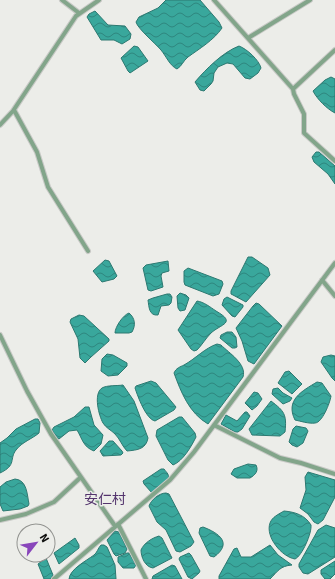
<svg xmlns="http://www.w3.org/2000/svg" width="335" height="579" font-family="Signika,'Noto Sans SC',sans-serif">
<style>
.water{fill:url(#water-waves);stroke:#2c7971}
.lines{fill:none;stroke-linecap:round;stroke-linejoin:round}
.minor-casing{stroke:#c8c9c6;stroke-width:6}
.minor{stroke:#82a58a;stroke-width:4}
.labels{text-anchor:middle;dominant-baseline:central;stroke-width:3;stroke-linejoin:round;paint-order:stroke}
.quarter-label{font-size:14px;fill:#53346d;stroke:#ecede9}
</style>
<defs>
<pattern id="water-waves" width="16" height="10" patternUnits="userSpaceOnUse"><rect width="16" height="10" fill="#39a79c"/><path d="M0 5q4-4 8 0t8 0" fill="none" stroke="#2e867e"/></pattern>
</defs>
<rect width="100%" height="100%" fill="#ecede9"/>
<path class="water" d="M166,0h34l19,22 3,6c-8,12 -23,21 -34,29 -5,4 -6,9 -11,12 -7,-3 -11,-13 -16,-19 -6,-7 -23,-21 -25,-28l3,-5 19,-9z
M95,11l13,14 17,1 6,8 -1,5 -8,5 -8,-4h-13l-14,-23 2,-3z
M134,46l4,1 10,14 -18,12 -2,-2 -7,-13z
M239,46c8,3 20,14 22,22l-3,5 -8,6 -5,-1 -12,-14 -6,-1 -9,4 -4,6 -1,8 -2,3 -7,7 -4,-1 -5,-8c11,-13 28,-30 44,-36z
M331,77l4,2v34c-8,-4 -18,-14 -22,-22l12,-11z
M316,152h3l16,14v18l-7,-10 -14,-12 -2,-5z
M248,257h4l16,11 2,7 -24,27 -13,-7 -2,-1v-3z
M105,260l4,1 8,15 -3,3 -12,3 -9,-11z
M168,261l1,10 -7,2 -1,3 2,11 -12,4 -3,-1 -5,-22 3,-3z
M188,268l34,13 1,3 -4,10 -6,2 -28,-11 -1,-3v-11z
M180,293l6,2 3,3 -4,12 -5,1 -2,-3 -1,-12z
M167,294h3l2,3 -1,6 -2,2 -8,1 -3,9c-9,1 -9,-8 -10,-15l5,-2z
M227,297l16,8v2l-8,10 -3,-1 -10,-11 2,-6z
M197,301c7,1 13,6 19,10 21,12 5,13 -5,22 -5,5 -9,12 -14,17l-3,1 -3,-2 -13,-19z
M256,303l3,1 23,22 -28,38 -6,-3 -6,-20 -6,-13 17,-22z
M129,313c6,5 7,12 3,19l-3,1h-14c0,-6 8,-18 14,-20z
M79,315l5,1 25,23v2l-18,16 -6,6 -5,-5 -2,-19 -8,-17 1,-3z
M227,332h5l4,5 1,10 -2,1h-3l-12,-10 1,-3z
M217,344l4,1c8,8 26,19 22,32l-35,47c-19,-11 -27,-32 -34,-51 2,-5 6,-6 10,-8 11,-6 21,-17 33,-21z
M107,354l6,1 14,8v3l-9,9 -10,1 -7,-5 1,-12z
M331,355l4,1v25l-3,-3 -11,-16 2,-5z
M289,371l13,13 -10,10 -14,-11 7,-11z
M151,381l5,2 20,24 -2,3 -19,11c-9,-2 -17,-24 -20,-33l1,-2z
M317,382l5,1 9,13c-1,7 -9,27 -16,27 -6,1 -15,-2 -20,-3 -10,-20 7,-29 22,-38z
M123,385l11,16 14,37c-2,11 -10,12 -21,13 -5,-5 -7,-12 -12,-17 -4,-4 -9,-6 -12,-11 -4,-7 -10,-29 -1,-35 5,-3 15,-2 21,-3z
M278,388l5,5 9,5 -2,3 -7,3 -11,-10 1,-5z
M254,392l4,1 4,6 -5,7 -5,4 -7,-7z
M271,401c13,10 16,13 14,31l-5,4 -28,-1 -3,-6z
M85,407h4l5,18 9,10 -2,9 -7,7c-11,-4 -12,-13 -17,-21l-8,1 -10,8 -2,-1 -5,-8 2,-3 20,-10z
M245,412h2l3,4 -8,13 -4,3h-3l-14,-8 5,-9 11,6z
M179,417h3l13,16 1,4c-5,10 -13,24 -23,28l-5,-5 -12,-24 1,-6z
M35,419h3l2,4 -1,10c-7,6 -17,9 -23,17 -7,9 1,15 -16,23v-30l7,-5 9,-9z
M296,426l10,2 2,3 -5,12 -6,4 -5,-2 -3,-3 4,-13z
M109,441h4l9,10 1,2 -2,2 -18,1 -3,-5z
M248,464l8,1c3,6 -1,10 -6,13h-13l-6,-4 3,-5z
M161,469h3c3,4 6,6 4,11l-16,13 -8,-9 -1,-3z
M308,472l27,8v17l-12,23 -5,4 -4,-2 -6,-8 -8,-6 6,-18 -1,-13z
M15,479c12,1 12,15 14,25l-1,2 -8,3 -17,2 -3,-7v-17l6,-5z
M166,493l3,1 25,48 -3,4 -11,6 -4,-1 -10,-21 -9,-8 -8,-16c2,-6 10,-13 17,-13z
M284,511c11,1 21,4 27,14 1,8 -9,31 -16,34 -13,-2 -30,-22 -25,-36 2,-6 9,-9 14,-12z
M326,525l9,3v29l-27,17 -5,-1 -4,-6v-3l19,-34z
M203,527c16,6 30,16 11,30l-4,-1 -11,-23 1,-5z
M115,531l4,1 8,17 -2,4 -9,3 -2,-2 -7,-14z
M159,536l3,2 10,20 -19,10c-8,-1 -12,-11 -12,-18 3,-7 11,-12 18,-14z
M75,538l4,7v3l-20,16 -5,-11z
M101,545h3l3,2 8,18 1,14h-47c1,-10 17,-18 25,-24 3,-2 4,-7 7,-10z
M270,545l8,10 14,10c-12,1 -14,6 -22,14h-51v-3l15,-27 3,-1 4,9h10z
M127,553h2l7,12 -2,3h-11l-5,-6v-5z
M189,553l2,2 9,16 -1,2 -7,6 -4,-2 -9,-18 1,-2z
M46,558l7,17 -2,4h-7l-6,-15z
M335,561v13l-5,5h-5l-4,-5v-4z
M172,565l3,1 7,13h-30l1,-3z"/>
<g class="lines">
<g class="minor-casing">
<path id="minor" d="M62,0l17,13
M214,0l79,89 1,5 10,20v19l31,28
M248,38l62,-38
M293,89l42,-39
M14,110l23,42 11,35 40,64
M0,125l13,-14 63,-95 23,-16
M322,280l13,16
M0,335l27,56 24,43 64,92
M214,425l66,33 21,5 34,11
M0,520l26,-6 28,-12 27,-25
M118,524l28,55
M54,579l116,-99 24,-28 141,-189"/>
</g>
<use href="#minor" class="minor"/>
</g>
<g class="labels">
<g class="quarter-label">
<text x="105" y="499">安仁村</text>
</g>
</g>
<g transform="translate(36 543) rotate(59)"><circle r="19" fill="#ecede9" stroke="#939491"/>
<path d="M0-3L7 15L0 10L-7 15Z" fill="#8946bb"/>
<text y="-6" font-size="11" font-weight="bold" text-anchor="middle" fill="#0e0e0d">N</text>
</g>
</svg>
